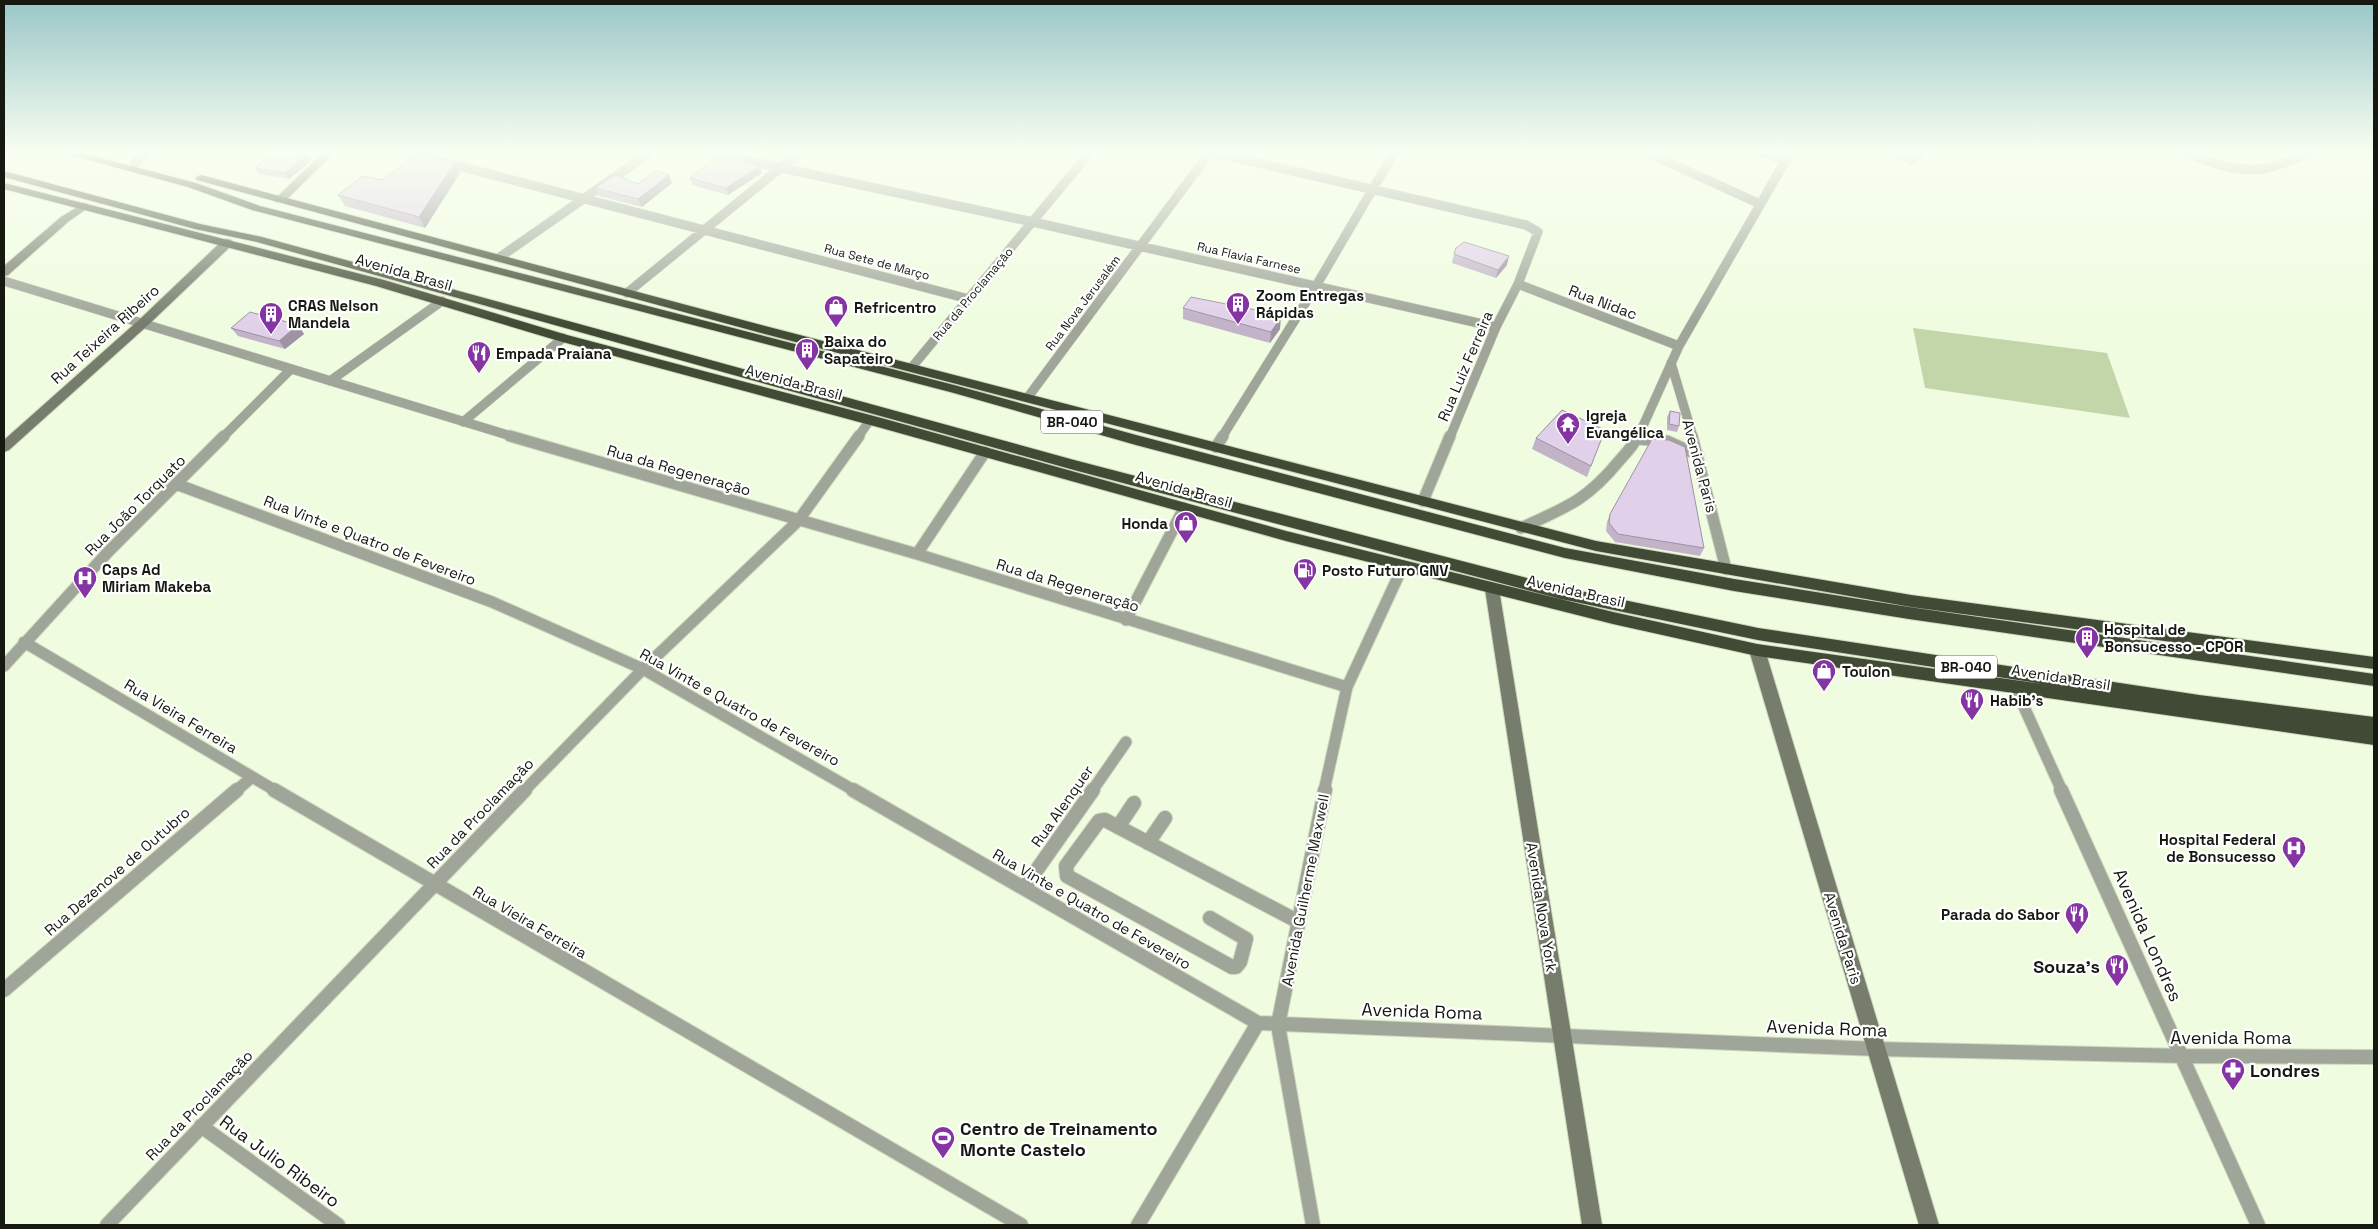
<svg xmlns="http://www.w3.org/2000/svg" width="2378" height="1229" font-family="'Space Grotesk',sans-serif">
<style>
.green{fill:#c3d6a9}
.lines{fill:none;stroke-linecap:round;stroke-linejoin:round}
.street-far2-casing{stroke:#cdd8bf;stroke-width:10}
.street-far1-casing{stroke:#cdd8bf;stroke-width:13}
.street-casing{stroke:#cdd8bf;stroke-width:16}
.secondary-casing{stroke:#cdd8bf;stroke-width:2}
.highway-casing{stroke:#cdd8bf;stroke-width:2}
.street-far2{stroke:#a0a599;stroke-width:9}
.street-far1{stroke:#a0a599;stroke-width:11}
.street{stroke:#a0a599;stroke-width:14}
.secondary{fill:#767d6d;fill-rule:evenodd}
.highway{fill:#414a34;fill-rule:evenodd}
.wall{fill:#c2b3c8}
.shaded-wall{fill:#9e92a3}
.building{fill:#e1d0e9;stroke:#9e92a3}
.labels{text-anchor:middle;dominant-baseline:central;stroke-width:4.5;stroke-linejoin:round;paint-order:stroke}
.far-street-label{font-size:12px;fill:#151910;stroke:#fff}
.shield{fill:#fff;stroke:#5b5e58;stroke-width:1}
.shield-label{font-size:14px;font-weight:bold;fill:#151910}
.street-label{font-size:15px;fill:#151910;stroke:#fff}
.poi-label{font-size:15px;font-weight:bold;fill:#151910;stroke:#fff;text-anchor:start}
.near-street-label{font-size:18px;fill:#151910;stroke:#fff}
.near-poi-label{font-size:18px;font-weight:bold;fill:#151910;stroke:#fff;text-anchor:start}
</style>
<rect width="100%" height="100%" fill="#f0fce0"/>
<path class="green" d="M1913,328l194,25 23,65 -205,-30z"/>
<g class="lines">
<g class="street-far2-casing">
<path id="street-far2" d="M401,151l568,148
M703,151l330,71 463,105
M1644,151l116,53
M1760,151l25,10
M2181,151c28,11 57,23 87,17 16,-4 32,-12 48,-17
M1211,152l315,73 12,7 -20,52 -22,43 -46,110
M135,163l13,-12
M500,257l152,-106
M4,281l510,156
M1518,284l161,62
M627,293l174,-142
M1671,363l22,74
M912,367l179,-216
M330,381l112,-80
M1028,397l183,-246
M463,422l100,-84
M223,437l68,-68
M858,437l12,-17
M1222,437l94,-151 79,-135
M1638,437l41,-91 112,-195"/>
</g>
<g class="street-far1-casing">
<path id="street-far1" d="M510,436l407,118 430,133
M1692,436l34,133
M1637,439l30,2 31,14
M1216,447l7,-11
M176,484l316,118 151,67 212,122
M1423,501l27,-65
M1521,528c46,-21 66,-28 98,-67 7,-8 15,-16 19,-25
M917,554l68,-102
M1126,620l58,-112
M24,642l252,149
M4,666l104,-114 116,-116
M2015,687l47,104
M236,791l16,-14
M524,791l119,-122 155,-148 61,-85
M1092,791l34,-49
M1324,791l23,-104 56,-121"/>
</g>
<g class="street-casing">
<path id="street" d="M274,790l747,435
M853,790l405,233 618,26 307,7 191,1
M2061,790l197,435
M1118,827l16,-24
M1148,843l17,-25
M1024,888l69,-98
M1210,918l36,21 -6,23 -4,5h-4l-165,-91 -1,-10 33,-45 6,-1 194,102
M4,990l233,-200
M201,1126l137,99
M107,1225l418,-435
M1138,1225l120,-202
M1313,1225l-35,-200 47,-235"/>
</g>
<g class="secondary-casing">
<path id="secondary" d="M325,151h11l-52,51h-8v-4z
M84,203l4,1v4l-19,13 -61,54 -4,1v-10l57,-49z
M227,239l4,1 2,3 -2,3 -84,80 -138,124 -5,2v-12l135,-120 84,-80z
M1492,583l5,2 2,4 103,636h-20l-97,-636 2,-4z
M1757,644l5,2 3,4 174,575h-20l-170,-575 3,-4z"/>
</g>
<g class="highway-casing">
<path id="highway" d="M56,151h18l122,32 64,23 694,179 182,50 429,113 169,31 175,28 465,67v12l-465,-67 -175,-28 -169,-33 -429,-113 -182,-52 -702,-183 -64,-23z
M4,171l196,53 62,13 812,223 487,127 197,41 441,67 175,22v14l-31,-4 31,4v14l-617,-89 -144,-32 -327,-83 -401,-112 -326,-88 -183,-55 -372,-97v-6l380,97 183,55 318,84 401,112 327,81 144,32 286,40 -285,-44 -197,-41 -487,-129 -817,-228 -62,-13 -191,-52z
M201,175l564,151 831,215 315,54 463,62v12l-463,-62 -315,-56 -831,-217 -568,-154 -2,-2z"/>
</g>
<use href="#street-far2" class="street-far2"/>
<use href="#street-far1" class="street-far1"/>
<use href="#street" class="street"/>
<use href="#secondary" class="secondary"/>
<use href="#highway" class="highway"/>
</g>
<path class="wall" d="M1885,151h46l-20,14 -27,-12z
M308,154l4,6 -23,19 -30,-5 -4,-6z
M455,162l5,11 -35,55 -80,-22 -7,-11 44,-15z
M762,173l-34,22 -36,-10 -2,-7z
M672,183l-30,24 -43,-11 -4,-8 43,-4z
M1454,254l53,11 -11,13 -44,-15z
M1183,308l97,21 -10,14 -87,-24z
M298,325l6,9 -19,15 -47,-13 -7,-8z
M1670,411l9,15 -2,6 -10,-2v-13z
M1605,430l-18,47 -55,-28 4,-11z
M1610,514l94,34 -4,8 -85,-14 -9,-11 1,-9z"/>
<path class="shaded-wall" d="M1924,151h7l-20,14 5,-8z
M308,154l4,6 -23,19 -4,-6z
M455,162l5,11 -35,55 -6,-11z
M760,166l2,7 -34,22 -2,-7z
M669,175l3,8 -30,24 -4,-8z
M1509,256l-2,9 -11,13 2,-8z
M1281,317l-1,12 -10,14 1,-11z
M298,325l6,9 -19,15 -6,-8z"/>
<path class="building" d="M275,151h12l21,3 -23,19 -30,-5z
M1902,151h22l-8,6z
M419,153l36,9 -36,55 -81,-22 25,-19 19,4z
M715,158l10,2 3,-2 32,8 -34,22 -36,-10z
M656,171l13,4 -31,24 -43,-11 20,-13 23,9z
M1464,242l45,14 -11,14 -44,-16 2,-6z
M1191,297l70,14 20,6 -10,15 -88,-24z
M250,312l48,13 -19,16 -48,-13z
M1562,410l43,20 -14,36 -55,-28z
M1670,411l10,2 -1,13 -10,-2z
M1652,439l17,1 16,7 19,101 -86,-14 -9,-11 1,-9z"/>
<linearGradient id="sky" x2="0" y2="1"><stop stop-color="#99c6c8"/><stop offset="0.47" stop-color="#f8fef1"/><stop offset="1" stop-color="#f8fef1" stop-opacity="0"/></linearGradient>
<rect width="2378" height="323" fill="url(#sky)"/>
<defs>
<g id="building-pin" transform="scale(1.25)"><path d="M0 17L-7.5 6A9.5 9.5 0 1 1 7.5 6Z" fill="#8534a3" stroke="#fff"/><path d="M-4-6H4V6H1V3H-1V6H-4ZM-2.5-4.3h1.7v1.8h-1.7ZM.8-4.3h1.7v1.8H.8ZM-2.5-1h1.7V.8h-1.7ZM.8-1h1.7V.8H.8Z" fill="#fff"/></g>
<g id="shop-pin" transform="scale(1.25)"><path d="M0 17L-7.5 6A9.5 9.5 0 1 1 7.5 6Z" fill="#8534a3" stroke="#fff"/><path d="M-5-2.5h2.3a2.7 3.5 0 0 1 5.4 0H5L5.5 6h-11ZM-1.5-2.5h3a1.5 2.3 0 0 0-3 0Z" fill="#fff"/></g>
<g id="restaurant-pin" transform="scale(1.25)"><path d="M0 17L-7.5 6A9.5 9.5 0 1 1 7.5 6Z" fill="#8534a3" stroke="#fff"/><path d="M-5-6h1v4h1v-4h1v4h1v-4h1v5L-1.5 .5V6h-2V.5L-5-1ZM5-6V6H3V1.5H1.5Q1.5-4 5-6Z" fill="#fff"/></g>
<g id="temple-pin" transform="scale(1.25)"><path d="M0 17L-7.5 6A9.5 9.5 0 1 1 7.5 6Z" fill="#8534a3" stroke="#fff"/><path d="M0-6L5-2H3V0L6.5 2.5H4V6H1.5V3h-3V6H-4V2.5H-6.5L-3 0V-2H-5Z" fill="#fff"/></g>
<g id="fuel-pin" transform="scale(1.25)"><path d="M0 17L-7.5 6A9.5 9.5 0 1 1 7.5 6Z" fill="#8534a3" stroke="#fff"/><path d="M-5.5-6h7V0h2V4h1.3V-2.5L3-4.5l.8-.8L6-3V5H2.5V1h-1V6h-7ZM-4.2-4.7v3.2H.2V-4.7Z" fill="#fff"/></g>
<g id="hospital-pin" transform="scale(1.25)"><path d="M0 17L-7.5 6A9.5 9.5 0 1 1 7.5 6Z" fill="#8534a3" stroke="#fff"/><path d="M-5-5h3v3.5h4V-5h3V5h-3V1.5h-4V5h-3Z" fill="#fff"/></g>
<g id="pharmacy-pin" transform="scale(1.25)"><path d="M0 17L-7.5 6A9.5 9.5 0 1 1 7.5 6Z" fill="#8534a3" stroke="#fff"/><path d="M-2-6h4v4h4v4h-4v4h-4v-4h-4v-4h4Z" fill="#fff"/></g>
<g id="stadium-pin" transform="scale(1.25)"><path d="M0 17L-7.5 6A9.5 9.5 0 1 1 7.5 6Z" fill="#8534a3" stroke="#fff"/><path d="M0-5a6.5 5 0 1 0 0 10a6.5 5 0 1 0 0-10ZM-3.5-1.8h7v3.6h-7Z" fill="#fff"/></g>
</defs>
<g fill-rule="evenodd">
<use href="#building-pin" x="1238" y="304"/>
<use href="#shop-pin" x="836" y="307"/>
<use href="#building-pin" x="271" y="314"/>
<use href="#building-pin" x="807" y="350"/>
<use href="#restaurant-pin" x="479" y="353"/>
<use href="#temple-pin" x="1568" y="424"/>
<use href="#shop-pin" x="1186" y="523"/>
<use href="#fuel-pin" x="1305" y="570"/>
<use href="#hospital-pin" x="85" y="578"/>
<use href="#building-pin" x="2087" y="638"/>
<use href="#shop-pin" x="1824" y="671"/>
<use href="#restaurant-pin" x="1972" y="700"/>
<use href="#hospital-pin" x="2294" y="848"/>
<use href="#restaurant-pin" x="2077" y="914"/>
<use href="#restaurant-pin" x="2117" y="966"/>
<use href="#pharmacy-pin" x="2233" y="1070"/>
<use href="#stadium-pin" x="943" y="1138"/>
</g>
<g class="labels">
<g class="far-street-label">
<text transform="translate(1249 258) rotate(13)">Rua Flavia Farnese</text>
<text transform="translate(877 262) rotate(15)">Rua Sete de Março</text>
<text transform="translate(973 294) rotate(-50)">Rua da Proclamação</text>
<text transform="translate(1083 303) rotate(-53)">Rua Nova Jerusalém</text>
</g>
<g class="shield">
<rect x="1041" y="410.5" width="62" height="23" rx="4"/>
<rect x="1935" y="655.5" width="62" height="23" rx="4"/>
</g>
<g class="shield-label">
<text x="1072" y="422">BR-040</text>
<text x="1966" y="667">BR-040</text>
</g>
<g class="street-label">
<text transform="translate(404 272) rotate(16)">Avenida Brasil</text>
<text transform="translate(1603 302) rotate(21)">Rua Nidac</text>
<text transform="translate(105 334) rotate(-42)">Rua Teixeira Ribeiro</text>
<text transform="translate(1465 366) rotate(-67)">Rua Luiz Ferreira</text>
<text transform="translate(794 382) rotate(15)">Avenida Brasil</text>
<text transform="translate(1700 466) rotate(75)">Avenida Paris</text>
<text transform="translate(679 470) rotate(16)">Rua da Regeneração</text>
<text transform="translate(1184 489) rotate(16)">Avenida Brasil</text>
<text transform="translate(135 505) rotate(-45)">Rua João Torquato</text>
<text transform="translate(370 540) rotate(21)">Rua Vinte e Quatro de Fevereiro</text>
<text transform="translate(1068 585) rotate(17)">Rua da Regeneração</text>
<text transform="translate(1576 591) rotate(13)">Avenida Brasil</text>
<text transform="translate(2061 677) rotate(9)">Avenida Brasil</text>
<text transform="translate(740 707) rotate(29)">Rua Vinte e Quatro de Fevereiro</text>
<text transform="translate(181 716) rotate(31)">Rua Vieira Ferreira</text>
<text transform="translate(1062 806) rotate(-55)">Rua Alenquer</text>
<text transform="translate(480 813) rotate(-46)">Rua da Proclamação</text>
<text transform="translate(117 871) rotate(-41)">Rua Dezenove de Outubro</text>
<text transform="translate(1305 890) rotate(-79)">Avenida Guilherme Maxwell</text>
<text transform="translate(1542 907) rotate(81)">Avenida Nova York</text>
<text transform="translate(1092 909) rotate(30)">Rua Vinte e Quatro de Fevereiro</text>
<text transform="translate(530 922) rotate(30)">Rua Vieira Ferreira</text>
<text transform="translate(1843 938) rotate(73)">Avenida Paris</text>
<text transform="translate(199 1105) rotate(-46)">Rua da Proclamação</text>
</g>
<g class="poi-label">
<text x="1256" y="295">Zoom Entregas<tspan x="1256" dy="17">Rápidas</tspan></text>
<text x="288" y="305">CRAS Nelson<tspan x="288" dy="17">Mandela</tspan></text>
<text x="854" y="307">Refricentro</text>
<text x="824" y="341">Baixa do<tspan x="824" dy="17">Sapateiro</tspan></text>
<text x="496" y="353">Empada Praiana</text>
<text x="1586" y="415">Igreja<tspan x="1586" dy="17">Evangélica</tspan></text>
<text x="1168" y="523" text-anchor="end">Honda</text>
<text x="102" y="569">Caps Ad<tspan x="102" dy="17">Miriam Makeba</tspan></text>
<text x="1322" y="570">Posto Futuro GNV</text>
<text x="2104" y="629">Hospital de<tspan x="2104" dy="17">Bonsucesso - CPOR</tspan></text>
<text x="1842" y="671">Toulon</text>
<text x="1990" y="700">Habib's</text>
<text x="2276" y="839" text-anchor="end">Hospital Federal<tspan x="2276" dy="17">de Bonsucesso</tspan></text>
<text x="2060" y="914" text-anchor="end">Parada do Sabor</text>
</g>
<g class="near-street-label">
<text transform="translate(2148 935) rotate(66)">Avenida Londres</text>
<text transform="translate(1422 1011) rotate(2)">Avenida Roma</text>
<text transform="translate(1827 1028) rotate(2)">Avenida Roma</text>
<text x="2231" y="1037">Avenida Roma</text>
<text transform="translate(280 1161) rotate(36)">Rua Julio Ribeiro</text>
</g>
<g class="near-poi-label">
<text x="2100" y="966" text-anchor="end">Souza's</text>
<text x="2250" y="1070">Londres</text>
<text x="960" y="1128">Centro de Treinamento<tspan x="960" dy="21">Monte Castelo</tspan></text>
</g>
</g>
<rect width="2378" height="1229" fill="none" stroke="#151910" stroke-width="10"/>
</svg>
